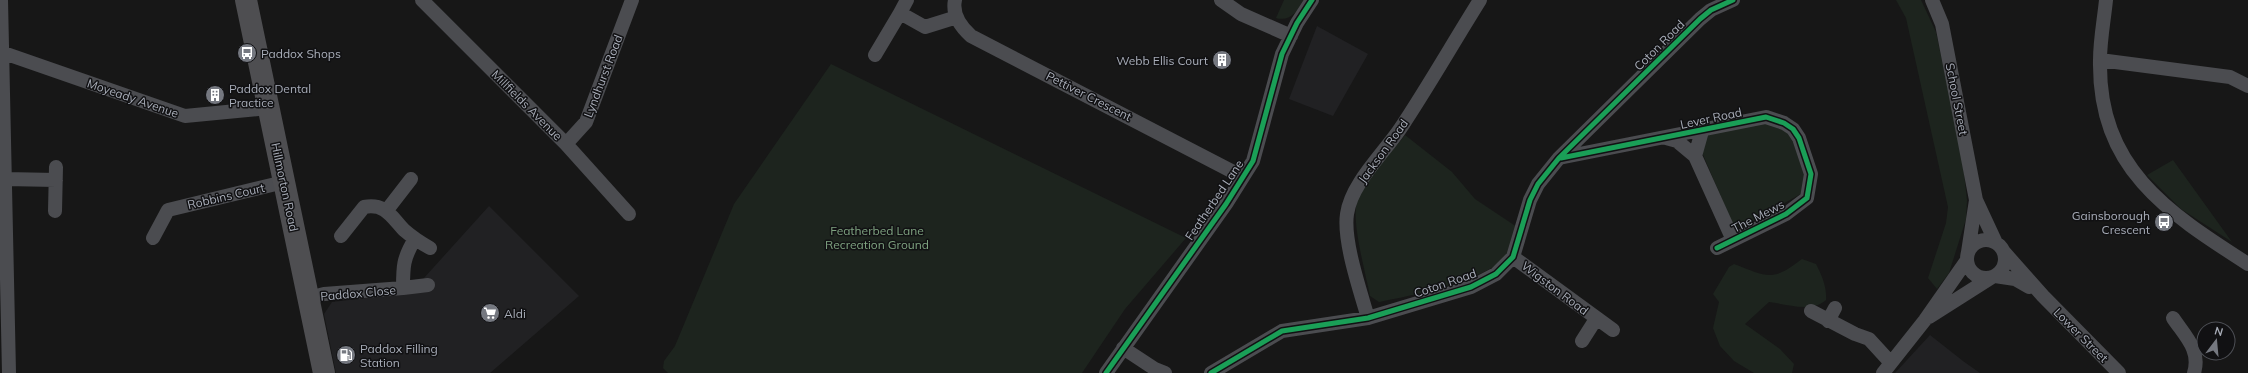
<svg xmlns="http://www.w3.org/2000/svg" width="2248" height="373" font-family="Mulish,sans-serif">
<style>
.built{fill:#212123}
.green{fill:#1d241e}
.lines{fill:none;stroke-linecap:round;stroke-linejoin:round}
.street{stroke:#4b4c50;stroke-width:14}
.highway{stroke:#4e4e51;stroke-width:22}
.cycleway-casing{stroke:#111113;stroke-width:8}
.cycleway{stroke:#1a9f57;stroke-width:5}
.labels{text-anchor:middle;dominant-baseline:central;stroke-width:3;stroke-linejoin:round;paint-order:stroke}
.street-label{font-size:12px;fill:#a8adb8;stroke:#111113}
.poi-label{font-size:12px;fill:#a8adb8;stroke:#111113;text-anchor:start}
.park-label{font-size:12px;fill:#7fa381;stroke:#111113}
</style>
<rect width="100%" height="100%" fill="#171717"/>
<path class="built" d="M1317,26l51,28 -35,62 -44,-17z
M489,206l90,90 -89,77h-154l-12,-59 8,-12 98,-12 -6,-12z
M1930,335l33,26 17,12h-85z"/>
<path class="green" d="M1284,0h21c-7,11 -15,22 -29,18z
M1896,0h25l15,32 26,124 5,44 -1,19 -17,54 -12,16 -9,-11 18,-55 2,-16 -42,-189z
M831,64l355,174 -61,71 -43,64h-414l-5,-5 1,-7 11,-15 59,-142z
M1768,121l24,12 14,39 -2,20 -63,36 -8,-3 -32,-75 6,-16z
M1405,135l47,37 23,27 42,28c-3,8 -5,19 -9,26 -15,27 -99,43 -129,49l-9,-6c-4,-22 -19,-74 -13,-94 8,-25 32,-46 48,-67z
M2173,160l59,82 -51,-33 -34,-34z
M1802,259l14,5c6,12 11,23 10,36 -14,13 -40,4 -57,2l-24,22 35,25 14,15 -2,9h-38l-20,-12 -14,-15 -7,-18 6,-26 -6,-8 16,-27 5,-3c34,13 38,18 68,-5z"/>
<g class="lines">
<path class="street" d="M1,0l8,373
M422,0l144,144 63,70
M907,0l-7,13 25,14 32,-10
M955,0c-3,14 6,27 16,36l272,141
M1221,0l20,14 50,22
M1932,0l10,24 34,176 20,43
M2106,0c-2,20 -6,40 -6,60 -2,108 67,152 148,204
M1,52l184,64 83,-8
M875,55l25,-42
M2100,60l130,17 18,9
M1702,131l-7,25 38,84
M1666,138l11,3 18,15
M566,144l20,-22 46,-122
M1559,158l207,-41 18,6 9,6 6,9 12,36 -4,24 -21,16 -69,34
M5,179l51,1
M387,210l24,-31
M55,211l1,-44
M341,236l23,-29c21,-4 27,9 40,23 8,7 17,13 26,18
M153,238l15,-28 116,-28
M1967 259a19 19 0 1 1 38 0a19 19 0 1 1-38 0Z
M1968,252l8,-52
M2004,252l39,44 76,77
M1513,257l100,73
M1995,276l20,3 14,8
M403,288l25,-3
M309,298l15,-4 79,-6c0,-21 0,-30 12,-49
M1811,311l44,23 14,5 22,24
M1929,317l63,-40
M1368,318c-8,-28 -25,-77 -21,-104 4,-30 36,-60 53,-85 28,-42 53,-86 80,-129
M2173,318c12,18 28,32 21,55
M1828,321l7,-13
M1582,341l14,-22
M1123,348l32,21 10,4
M1106,373l120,-169 27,-43 29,-107 15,-31 15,-23
M1211,373l71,-42 86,-13 103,-31 25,-13 17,-17 17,-57 8,-16 21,-26 141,-139 11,-9 22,-10
M1883,373l42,-53 42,-60"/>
<path class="highway" d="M246,0l78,373"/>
<g class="cycleway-casing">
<path id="cycleway" d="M1561,158l205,-41 18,6 9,6 6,9 12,36 -4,24 -21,16 -69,34
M1106,373l120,-169 27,-43 29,-107 15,-31 15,-23
M1211,373l71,-42 86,-13 103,-31 25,-13 17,-17 17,-57 8,-16 21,-26 141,-139 11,-9 22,-10"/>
</g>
<use href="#cycleway" class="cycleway"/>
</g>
<defs>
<g id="bus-disc" transform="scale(1)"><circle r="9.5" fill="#757880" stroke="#111113"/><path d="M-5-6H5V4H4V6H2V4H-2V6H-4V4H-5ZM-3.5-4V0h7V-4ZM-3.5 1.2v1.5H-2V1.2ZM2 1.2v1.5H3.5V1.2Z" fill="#fff"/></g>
<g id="building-disc" transform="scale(1)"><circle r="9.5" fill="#757880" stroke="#111113"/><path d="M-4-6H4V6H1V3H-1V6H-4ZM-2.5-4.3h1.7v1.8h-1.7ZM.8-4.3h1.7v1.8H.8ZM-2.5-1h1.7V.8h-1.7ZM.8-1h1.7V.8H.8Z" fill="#fff"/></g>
<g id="supermarket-disc" transform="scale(1)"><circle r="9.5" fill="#757880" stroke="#111113"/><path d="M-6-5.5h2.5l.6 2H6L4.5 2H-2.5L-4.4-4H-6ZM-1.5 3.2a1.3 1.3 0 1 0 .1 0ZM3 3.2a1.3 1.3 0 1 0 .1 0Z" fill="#fff"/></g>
<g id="fuel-disc" transform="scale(1)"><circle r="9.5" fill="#757880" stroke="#111113"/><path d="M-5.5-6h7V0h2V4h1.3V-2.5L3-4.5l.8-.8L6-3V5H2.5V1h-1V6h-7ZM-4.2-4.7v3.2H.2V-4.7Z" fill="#fff"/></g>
</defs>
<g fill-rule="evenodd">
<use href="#bus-disc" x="247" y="53"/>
<use href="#building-disc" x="1222" y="60"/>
<use href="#building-disc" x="215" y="95"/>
<use href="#bus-disc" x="2164" y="222"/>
<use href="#supermarket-disc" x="490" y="313"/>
<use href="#fuel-disc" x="346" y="355"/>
</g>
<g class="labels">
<g class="street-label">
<text transform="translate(1659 45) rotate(-45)">Coton Road</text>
<text transform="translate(603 76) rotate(-69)">Lyndhurst Road</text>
<text transform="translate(1089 96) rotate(27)">Pettiver Crescent</text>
<text transform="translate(133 98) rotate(19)">Moyeady Avenue</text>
<text transform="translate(1957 99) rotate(79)">School Street</text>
<text transform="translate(527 105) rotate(45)">Millfields Avenue</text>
<text transform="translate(1711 118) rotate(-12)">Lever Road</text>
<text transform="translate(1383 151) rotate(-54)">Jackson Road</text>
<text transform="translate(285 187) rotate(78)">Hillmorton Road</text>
<text transform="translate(226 196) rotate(-13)">Robbins Court</text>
<text transform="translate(1214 200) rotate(-56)">Featherbed Lane</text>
<text transform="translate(1758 216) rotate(-27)">The Mews</text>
<text transform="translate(1445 283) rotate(-19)">Coton Road</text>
<text transform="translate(1555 288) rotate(37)">Wigston Road</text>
<text transform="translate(358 293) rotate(-5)">Paddox Close</text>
<text transform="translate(2081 335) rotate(45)">Lower Street</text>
</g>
<g class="poi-label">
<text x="261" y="53">Paddox Shops</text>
<text x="1208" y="60" text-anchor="end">Webb Ellis Court</text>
<text x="229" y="88">Paddox Dental<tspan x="229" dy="14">Practice</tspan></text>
<text x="2150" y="215" text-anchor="end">Gainsborough<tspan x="2150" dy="14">Crescent</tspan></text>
<text x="504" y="313">Aldi</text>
<text x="360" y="348">Paddox Filling<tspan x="360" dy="14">Station</tspan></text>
</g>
<g class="park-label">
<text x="877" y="230">Featherbed Lane<tspan x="877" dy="14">Recreation Ground</tspan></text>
</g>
</g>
<g transform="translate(2216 341) rotate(16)"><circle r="19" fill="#111113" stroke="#4d4f55"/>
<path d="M0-3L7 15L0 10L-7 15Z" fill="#757880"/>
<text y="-6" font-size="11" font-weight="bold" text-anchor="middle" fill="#a8adb8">N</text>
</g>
</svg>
